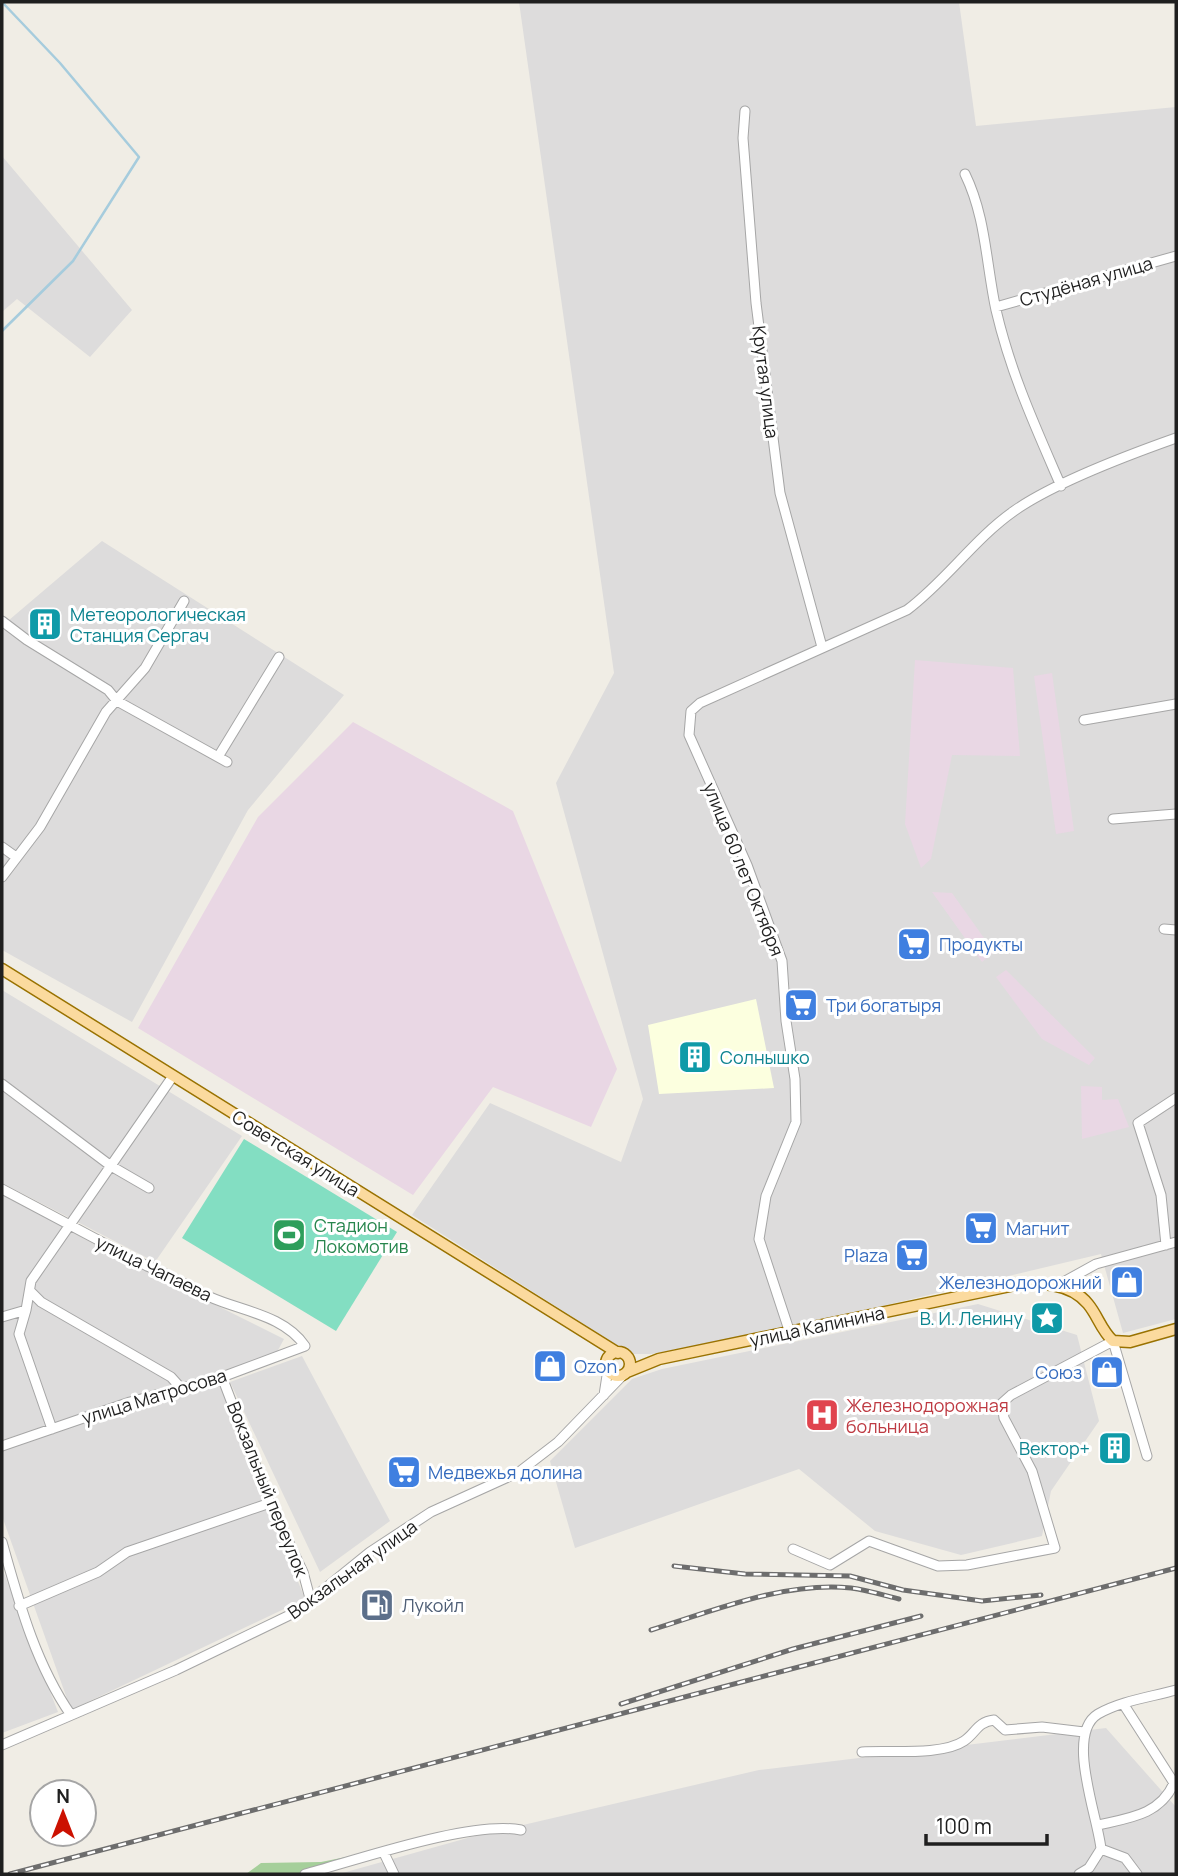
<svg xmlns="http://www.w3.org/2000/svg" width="1178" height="1876" font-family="Manrope,sans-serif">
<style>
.residential{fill:#dddcdc}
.industrial{fill:#e9d7e4}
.education{fill:#fcffdf}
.forest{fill:#a5cf9a}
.pitch{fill:#83dec2}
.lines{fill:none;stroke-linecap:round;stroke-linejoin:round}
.stream{stroke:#a6ccdd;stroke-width:2.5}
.minor-casing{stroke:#a6a6a6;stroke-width:11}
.major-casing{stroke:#997201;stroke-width:13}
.minor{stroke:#fff;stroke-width:9}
.major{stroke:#fbda9e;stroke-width:10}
.rail-casing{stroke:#6d6d6d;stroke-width:5}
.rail{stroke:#fff;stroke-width:2.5;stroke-dasharray:8;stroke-linecap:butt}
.labels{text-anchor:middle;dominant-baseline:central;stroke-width:6;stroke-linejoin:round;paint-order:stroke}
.street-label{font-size:18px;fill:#1f1f1f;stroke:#fff}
.culture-label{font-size:18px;fill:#0d838f;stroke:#fff;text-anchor:start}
.shop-label{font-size:18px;fill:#366cbe;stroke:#fff;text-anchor:start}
.leisure-label{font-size:18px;fill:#27864d;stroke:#fff;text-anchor:start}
.health-label{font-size:18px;fill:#be3a42;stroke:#fff;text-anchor:start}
.service-label{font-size:18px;fill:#4e5e75;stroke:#fff;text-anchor:start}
</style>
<rect width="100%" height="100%" fill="#f0ede5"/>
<path class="residential" d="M519,2h440l17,124 200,-19v1212l-53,14 -22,-79 -307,73 -143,27h-20l-219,-139 78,-112 131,59 22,-63 -87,-316 58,-110z
M2,156l130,154 -42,47 -73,-58 -15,13z
M102,541l242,154 -96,115 -116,212 -130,-72v-324z
M2,990l240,146 -87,126 -153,-79z
M2,1193l97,54 185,92 -8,15 -274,86z
M978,1304l99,31 22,86 -48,70 -9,45 -81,19 -86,-24 -76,-62 -224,79 -25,-87 82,-82 30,-10z
M302,1356l88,165 -70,51 -90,-190z
M220,1385l85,214 -234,111 -69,-194v-66l101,-34z
M2,1568l56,144 -56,21z
M1106,1728l70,79v67h-837l132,-37 288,-67z"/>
<path class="industrial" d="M915,660l98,8 7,88 -68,-1 -21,104 -10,9 -16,-44z
M1052,673l22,158 -18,3 -22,-158z
M353,722l160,89 104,258 -26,58 -98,-40 -80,108 -275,-167 120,-211z
M932,892l20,1 42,59 -12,10z
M1006,970l89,88 -6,7 -47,-26 -46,-62z
M1081,1086l21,1v13l16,-1 11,28 -47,12z"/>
<path class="education" d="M756,999l18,89 -115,6 -11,-69z"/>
<path class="forest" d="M376,1851l-77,23h-53l15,-11 60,-1z"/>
<path class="pitch" d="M244,1139l153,93 -61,99 -154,-93z"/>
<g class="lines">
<path class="stream" d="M2,2l58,61 79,94 -66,104 -71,70"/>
<g class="minor-casing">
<path id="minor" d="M745,111l-2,27 13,165 24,190 42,154
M965,174c21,43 21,90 31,136 15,64 39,116 65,176
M996,307l180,-51
M2,621l25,19 81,50 9,11 110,61
M1084,720l92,-16
M218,757l61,-100
M1113,819l63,-5
M2,847l14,10
M2,877l38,-50 66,-115 39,-44 39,-67
M1164,929l12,1
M2,1084l109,82 38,22
M2,1189l145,77c23,8 41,21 63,31 31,14 74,18 95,49l-83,31 -92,25 -128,44
M1166,1245l-5,-50 -23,-72 38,-25
M1058,1285l38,-21 80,-22
M30,1291l11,11 130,75 9,10
M26,1310l-7,24 33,95
M2,1317l24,-7 5,-29 142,-205
M790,1333l-31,-94 7,-43 30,-74 -1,-43 -9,-58 -4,-60 -35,-96 -58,-130 2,-24 9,-8 207,-93c39,-29 67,-71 107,-99 41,-29 114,-56 162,-73
M222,1377l48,126 33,69 8,30
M604,1395l4,-26
M2,1542c17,60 33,121 69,173
M793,1549l37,16 39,-24 69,25 29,-1 88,-17 -23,-77 -28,-53 -2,-15 9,-8 102,-54 34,115
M19,1606l79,-34 29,-20 143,-49
M2,1745l174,-75 120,-58 74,-60 61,-40 88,-40 39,-30 65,-67
M862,1752c26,-2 80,4 102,-11 12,-8 13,-19 30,-21l11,10 37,-3 42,5
M1098,1825c31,-7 62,-10 76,-42l-50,-78
M1101,1849l24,9 12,16
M384,1853l10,21
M305,1874c52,-14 167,-54 216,-44
M1079,1874l10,-6 12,-19c-3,-32 -36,-115 -3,-135 22,-13 53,-17 78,-24"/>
</g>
<g class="major-casing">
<path id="major" d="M2,969l616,384
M606 1364a12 12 0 1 1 24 0a12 12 0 1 1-24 0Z
M627,1372l32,-13 356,-74c26,-2 55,-3 73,19 10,12 13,26 25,37l17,1 46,-13"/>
</g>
<use href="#minor" class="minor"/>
<use href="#major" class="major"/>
<g class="rail-casing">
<path id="rail" d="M674,1566l71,8 105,2 53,14 79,11 59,-6
M651,1630c62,-19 134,-49 200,-42 16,2 32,7 48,11
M621,1704l172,-55 128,-33
M10,1874l1166,-306"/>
</g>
<use href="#rail" class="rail"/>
</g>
<defs>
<g id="building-square" transform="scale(1.75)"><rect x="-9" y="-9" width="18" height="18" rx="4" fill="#0f9aa8" stroke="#fff"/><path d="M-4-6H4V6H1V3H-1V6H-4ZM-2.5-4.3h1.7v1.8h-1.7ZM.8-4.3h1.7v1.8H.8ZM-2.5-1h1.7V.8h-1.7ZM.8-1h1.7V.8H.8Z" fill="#fff"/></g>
<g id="supermarket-square" transform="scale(1.75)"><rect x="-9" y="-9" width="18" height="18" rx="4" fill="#3f7fe0" stroke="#fff"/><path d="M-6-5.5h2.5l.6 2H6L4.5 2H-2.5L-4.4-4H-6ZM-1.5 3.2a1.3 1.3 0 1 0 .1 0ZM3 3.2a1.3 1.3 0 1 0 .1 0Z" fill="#fff"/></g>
<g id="stadium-square" transform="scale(1.75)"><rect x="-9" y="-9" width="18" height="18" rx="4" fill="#2e9e5b" stroke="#fff"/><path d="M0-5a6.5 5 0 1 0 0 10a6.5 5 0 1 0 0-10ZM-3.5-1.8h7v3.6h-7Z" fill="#fff"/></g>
<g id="shop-square" transform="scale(1.75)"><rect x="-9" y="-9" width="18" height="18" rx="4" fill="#3f7fe0" stroke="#fff"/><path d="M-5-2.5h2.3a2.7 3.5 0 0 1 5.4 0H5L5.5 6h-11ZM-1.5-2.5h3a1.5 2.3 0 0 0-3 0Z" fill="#fff"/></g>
<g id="sight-square" transform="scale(1.75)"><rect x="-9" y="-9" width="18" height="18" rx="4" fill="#0f9aa8" stroke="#fff"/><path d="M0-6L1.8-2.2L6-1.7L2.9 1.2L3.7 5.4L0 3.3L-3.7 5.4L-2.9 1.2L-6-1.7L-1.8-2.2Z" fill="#fff"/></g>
<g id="hospital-square" transform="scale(1.75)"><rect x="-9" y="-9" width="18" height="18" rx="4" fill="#e0444e" stroke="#fff"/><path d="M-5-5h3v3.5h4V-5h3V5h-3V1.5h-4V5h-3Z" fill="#fff"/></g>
<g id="fuel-square" transform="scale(1.75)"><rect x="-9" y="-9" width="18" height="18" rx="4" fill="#5c6f8a" stroke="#fff"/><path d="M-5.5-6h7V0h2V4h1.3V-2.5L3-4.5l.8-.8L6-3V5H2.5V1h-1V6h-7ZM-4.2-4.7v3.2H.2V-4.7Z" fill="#fff"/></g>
</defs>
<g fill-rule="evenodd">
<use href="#building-square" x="45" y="624"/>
<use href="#supermarket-square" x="914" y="944"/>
<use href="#supermarket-square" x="801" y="1005"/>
<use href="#building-square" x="695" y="1057"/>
<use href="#supermarket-square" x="981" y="1228"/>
<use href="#stadium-square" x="289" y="1235"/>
<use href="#supermarket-square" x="912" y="1255"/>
<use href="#shop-square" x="1127" y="1282"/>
<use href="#sight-square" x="1047" y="1318"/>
<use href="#shop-square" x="550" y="1366"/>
<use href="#shop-square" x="1107" y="1372"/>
<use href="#hospital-square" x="822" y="1415"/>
<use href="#building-square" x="1115" y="1448"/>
<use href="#supermarket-square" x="404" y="1472"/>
<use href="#fuel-square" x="377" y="1605"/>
</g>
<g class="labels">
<g class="street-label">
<text transform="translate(1086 281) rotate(-16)">Студёная улица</text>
<text transform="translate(766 382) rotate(83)">Крутая улица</text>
<text transform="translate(744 869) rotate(68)">улица 60 лет Октября</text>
<text transform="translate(296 1153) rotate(32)">Советская улица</text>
<text transform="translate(154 1268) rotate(26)">улица Чапаева</text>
<text transform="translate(817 1326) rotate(-12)">улица Калинина</text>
<text transform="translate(154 1396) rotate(-17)">улица Матросова</text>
<text transform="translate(268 1489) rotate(68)">Вокзальный переулок</text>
<text transform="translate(352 1569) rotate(-36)">Вокзальная улица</text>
</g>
<g class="culture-label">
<text x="70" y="614">Метеорологическая<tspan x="70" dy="21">Станция Сергач</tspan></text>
<text x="720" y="1057">Солнышко</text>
<text x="1023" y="1318" text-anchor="end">В. И. Ленину</text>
<text x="1090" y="1448" text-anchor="end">Вектор+</text>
</g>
<g class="shop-label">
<text x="939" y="944">Продукты</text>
<text x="826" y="1005">Три богатыря</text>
<text x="1006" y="1228">Магнит</text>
<text x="888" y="1255" text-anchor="end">Plaza</text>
<text x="1102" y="1282" text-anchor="end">Железнодорожний</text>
<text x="574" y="1366">Ozon</text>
<text x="1082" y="1372" text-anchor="end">Союз</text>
<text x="428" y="1472">Медвежья долина</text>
</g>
<g class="leisure-label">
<text x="314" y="1225">Стадион<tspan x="314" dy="21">Локомотив</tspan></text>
</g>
<g class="health-label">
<text x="846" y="1405">Железнодорожная<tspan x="846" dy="21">больница</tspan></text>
</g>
<g class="service-label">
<text x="402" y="1605">Лукойл</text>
</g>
</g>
<rect width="1178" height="1876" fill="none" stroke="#1f1f1f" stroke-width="7"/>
<g transform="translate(63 1813)"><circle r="33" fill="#ffffff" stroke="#a5a5a5" stroke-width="2"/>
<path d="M0-5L12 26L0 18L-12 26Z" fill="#cc1101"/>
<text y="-10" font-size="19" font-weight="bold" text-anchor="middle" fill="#1f1f1f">N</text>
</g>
<path d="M926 1834v10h121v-10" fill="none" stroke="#1f1f1f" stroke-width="3.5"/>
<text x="936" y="1834" font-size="21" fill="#1f1f1f" stroke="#ffffff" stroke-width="5" paint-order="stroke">100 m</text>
</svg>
